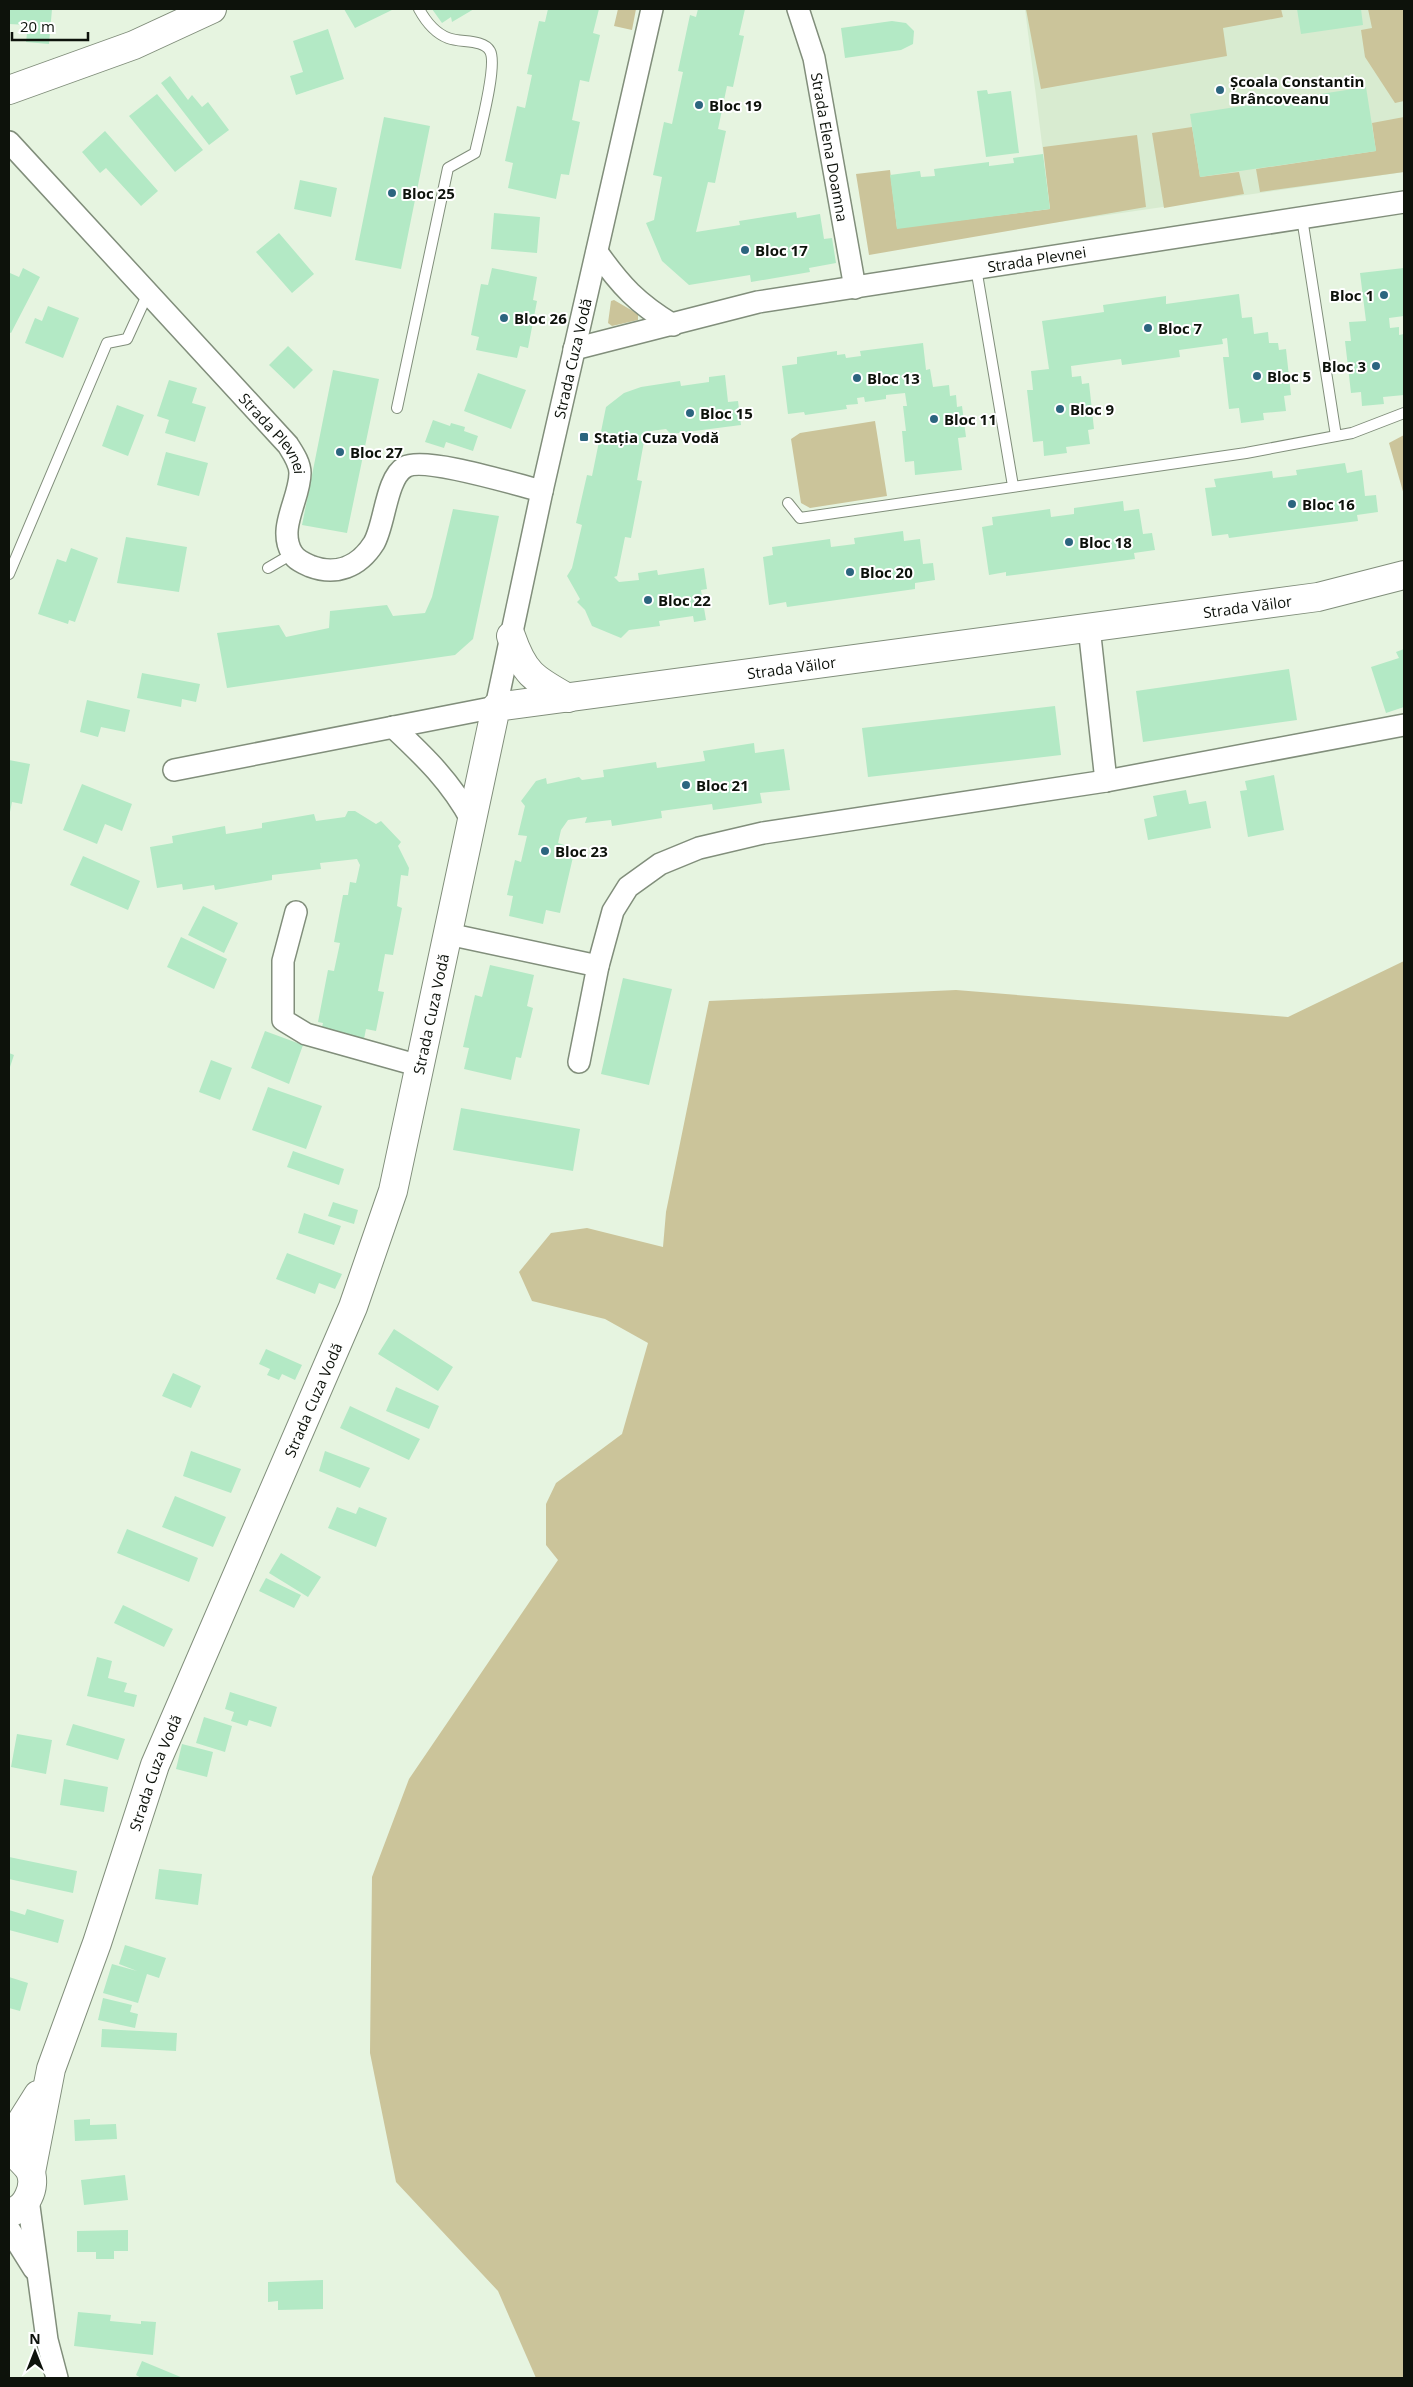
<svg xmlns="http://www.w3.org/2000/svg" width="1413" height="2387" font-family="'Open Sans',sans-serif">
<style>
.built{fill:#d8ebd0}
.green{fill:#cbc49a}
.building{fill:#b3e9c5}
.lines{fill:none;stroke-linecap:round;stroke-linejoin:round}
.lane-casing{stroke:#818e7b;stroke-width:12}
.street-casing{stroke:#818e7b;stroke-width:24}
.secondary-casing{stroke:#818e7b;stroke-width:30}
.lane{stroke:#fff;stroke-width:10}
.street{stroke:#fff;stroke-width:21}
.secondary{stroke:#fff;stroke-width:28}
.poi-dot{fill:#2c657f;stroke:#fff;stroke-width:2}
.labels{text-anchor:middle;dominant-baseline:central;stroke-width:4;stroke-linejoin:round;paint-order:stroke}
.poi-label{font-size:15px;font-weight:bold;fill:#0d120b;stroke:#fff;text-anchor:start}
.street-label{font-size:15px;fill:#0d120b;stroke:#fff}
</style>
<rect width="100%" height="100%" fill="#e6f4e0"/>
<path class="built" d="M1025,9h379v163l-352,51z"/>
<path class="green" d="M618,9h18l-4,21 -18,-4z
M1026,9h255l2,8 -60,11 4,28 -186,33z
M1368,9h36v92l-9,2 -30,-46 -4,-27 11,-2z
M1404,117v55l-144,20 -4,-23 120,-18 -4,-28z
M1192,127l8,50 39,-5 5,22 -80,14 -12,-75z
M1137,135l9,72 -277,48 -13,-81 34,-4 7,58 153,-19 -7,-62z
M614,300l24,14v6l-26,6 -4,-3 3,-22z
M875,421l12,75 -77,12 -9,-5 -10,-64 9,-6z
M1404,435v60l-15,-52z
M1404,961v1417h-868l-38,-87 -102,-109 -26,-129 2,-176 37,-98 149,-219 -12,-15v-41l10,-21 66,-49 26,-91 -43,-24 -73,-18 -13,-29 32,-39 36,-5 76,19 3,-35 43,-211 247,-11 332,27z"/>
<path class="building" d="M9,9h43l-3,35 -23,-2 2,-17 -19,-1z
M344,9h50l-39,19z
M432,9h42l-22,13 -1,-5 -9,6z
M548,9h51l-6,24 7,2 -11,47 -9,-2 -8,40 8,2 -11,53 -8,-1 -5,25 -48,-11 5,-25 -8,-2 12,-55 8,2 7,-33 -5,-1 12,-53 6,1z
M698,9h47l-6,26 5,1 -11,51 -6,-1 -9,43 8,2 -11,52 -7,-1 -12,50 44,-7 -1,-4 57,-9 1,6 23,-4 4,25 8,-1 4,25 -27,5 1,4 -59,10 -1,-7 -61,10 -27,-24 -16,-38 8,-3 8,-43 -9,-2 11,-53 8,2 11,-52 -5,-1 12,-56 6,2z
M1297,9h64l2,16 -62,9z
M892,21l14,2 8,8 -1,13 -12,6 -56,8 -4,-30z
M328,29l16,50 -48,16 -6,-19 13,-4 -10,-31z
M170,76l18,24 4,-5 10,12 6,-5 21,28 -20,15 -48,-62z
M1366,87l10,64 -176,26 -10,-63z
M987,90l1,4 23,-3 8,62 -33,4 -9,-66z
M157,94l46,56 -28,22 -46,-56z
M384,117l46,9 -29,143 -46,-9z
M105,131l53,60 -17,15 -35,-38 -6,5 -18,-21z
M1043,154l7,55 -153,20 -7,-54 30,-4 1,6 14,-1 -1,-7 55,-7v4l25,-3 -1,-5z
M300,180l37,8 -6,29 -37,-8z
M494,213l46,4 -3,36 -46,-4z
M279,233l35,41 -22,19 -36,-41z
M23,268l17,9 -29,56 -2,-1v-56l1,-3 9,4z
M492,268l45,9 -4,23 4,1 -9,47 -8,-2 -3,12 -41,-8 3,-13 -8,-2 10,-51 7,1z
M1404,268v48l-15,2 1,10 9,-1v8l5,-1v61l-21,2 1,7 -22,2 -1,-14 -10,1 -6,-52h6l-2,-19 17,-1 -6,-48z
M1239,294l3,24 10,-1 2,17 14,-2 1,11h9l1,7 7,-1 5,46 -7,1 2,15 -23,2 1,7 -23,3 -2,-15 -10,1 -6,-52h6l-2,-19 -5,1 1,5 -44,6 1,7 -58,8 -1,-6 -50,7 1,11 9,-1 1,8 7,-1 5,46 -6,1 2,14 -24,3 1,6 -23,3 -1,-15 -10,1 -6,-52h6l-2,-19 18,-2 -7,-48 62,-9 -1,-7 63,-9v8z
M48,306l31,12 -16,40 -38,-15 10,-25 7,3z
M923,343l3,27 4,-1 3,18 16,-2 1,11 6,-1 1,12 5,-1 4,31 -8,1 4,32 -47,5 -1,-14 -9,1 -3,-31h4l-3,-25h4l-2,-13 -19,2v4l-21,3 -1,-5 -7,1 1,6 -12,1 1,4 -42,6 -1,-3 -16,2 -6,-48 15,-2v-7l40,-6v4l8,-1 1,4 15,-2 -1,-5z
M288,346l25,24 -19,19 -25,-24z
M333,370l46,9 -32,154 -45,-8z
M478,373l48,17 -15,39 -47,-18z
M725,375l3,27 10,-1 3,24 -70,9 -5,-5 -15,2 -6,5 -8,44 5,1 -11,57 -6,-1 -8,39 -3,1 5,5 20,-2 -1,-7 19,-3 1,5 46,-7 3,21 -6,1 5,30 -12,2 -1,-6 -34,5 1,5 -31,4 -8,8 -29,-12 -7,-16 -8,-8 3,-3 -13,-23 5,-8 10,-43 -6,-2 11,-48 5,1 14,-69 18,-14 17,-6 39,-6 1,5 28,-4v-5z
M169,380l28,8 -5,15 14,4 -11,35 -30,-9 4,-13 -12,-4z
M117,405l27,10 -16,41 -26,-10z
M433,420l17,6 1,-3 14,4 -1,4 14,5 -5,15 -27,-9 -2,6 -19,-6z
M166,452l42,11 -9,33 -42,-11z
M1345,463l2,10 15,-3 3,26 11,-1 2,17 -21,3 1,6 -129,17 -1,-4 -16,2 -7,-48 11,-1 -2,-8 58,-8 1,7 24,-3 -1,-5z
M1123,501l1,10 15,-2 4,25 9,-1 3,17 -21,3 1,6 -129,17v-4l-17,3 -7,-48 11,-2 -1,-8 58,-8 1,8 23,-3v-6z
M453,509l46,7 -26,123 -18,16 -228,33 -10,-55 62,-8 7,12 43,-9 1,-17 57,-6 6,11 32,-3 7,-16z
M903,531l1,10 16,-2 3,25 10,-1 2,17 -20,3v6l-128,18 -1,-5 -17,3 -6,-48 10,-2 -1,-8 58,-8 1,8 24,-3 -1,-6z
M126,537l61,10 -8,45 -62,-9z
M71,548l27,10 -23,64 -6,-2 -1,4 -30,-10 19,-55 9,3z
M1404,649v58l-18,6 -15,-46 28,-9 -3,-6z
M1289,669l8,51 -154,22 -7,-51z
M142,673l58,11 -4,18 -14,-3 -1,8 -44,-9z
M87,700l43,10 -5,22 -24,-5 -3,10 -18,-5z
M1055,706l6,49 -193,22 -6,-49z
M754,743l1,10 29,-4 6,41 -30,3 2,10 -49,7 -1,-6 -51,7 1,7 -50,8 -1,-6 -26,3 2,-6 -19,3 -7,10 -3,13 9,3 -2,10 8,1 -13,56 -14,-3 -3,14 -34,-8 4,-20 -6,-1 8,-35 6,2 6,-26 -9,-1 7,-29 -4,-5 15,-20 10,-3 1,6 32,-7 3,3 22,-3 -1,-7 53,-8 1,6 48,-7 -2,-10z
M9,760l21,4 -8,40 -10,-2 -2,10z
M1274,775l10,55 -36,7 -8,-46 7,-1 -2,-9z
M82,784l50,20 -10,27 -17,-7 -8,20 -34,-14z
M1186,790l3,14 17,-3 5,27 -63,12 -4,-21 13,-3 -4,-20z
M348,811h7l21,13 5,-3 20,21 -3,4 11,22 -1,8 -7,-1 -4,31 5,2 -9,47 -8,-1 -7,37 6,1 -8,39 -10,-2 -2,10 -43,-8 2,-8 -5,-1 10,-52 6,1 6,-28 -6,-1 9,-47h5l2,-13 6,1 4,-18 -3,-6 -37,4 1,6 -49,6v5l-57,10 -1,-5 -31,5 -1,-6 -25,4 -7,-41 23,-4 -1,-7 53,-10 1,8 36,-6v-5l52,-9 2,7 29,-4z
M83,856l57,25 -12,29 -58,-25z
M203,906l35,17 -14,30 -36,-18z
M181,937l46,22 -13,30 -47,-22z
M490,965l44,10 -7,31 6,2 -12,50 -5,-1 -5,23 -47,-11 5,-21 -6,-1 12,-52 7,2z
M623,978l49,11 -23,96 -48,-11z
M265,1031l38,14 -14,39 -38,-16z
M9,1053l5,2 -5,15z
M211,1060l21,8 -12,32 -21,-8z
M268,1087l54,19 -16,43 -54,-19z
M461,1108l119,21 -7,42 -120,-21z
M293,1151l51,18 -5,16 -52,-18z
M333,1202l25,8 -4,14 -26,-8z
M304,1213l37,13 -7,19 -36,-12z
M287,1253l55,21 -7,15 -16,-6 -4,11 -39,-15z
M394,1329l59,38 -15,24 -60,-37z
M266,1349l36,16 -7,15 -13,-6 -3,6 -12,-5 3,-6 -11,-5z
M173,1373l28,13 -10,22 -29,-12z
M396,1387l43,19 -10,23 -43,-18z
M350,1406l70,33 -11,21 -69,-32z
M191,1451l50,18 -10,24 -48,-17z
M325,1451l45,17 -10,20 -41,-17z
M175,1496l51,21 -13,30 -51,-20z
M337,1507l19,7 3,-7 28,11 -11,29 -48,-19z
M127,1529l71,29 -9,24 -72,-29z
M281,1553l40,24 -13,20 -39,-24z
M266,1578l35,17 -7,13 -35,-17z
M123,1605l50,24 -9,18 -50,-24z
M97,1657l15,4 -4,17 19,5 -3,9 13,3 -3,12 -47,-11z
M230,1692l47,15 -6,20 -22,-7 -2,6 -16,-5 3,-9 -9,-3z
M204,1717l28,9 -7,26 -29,-9z
M73,1724l52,15 -7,21 -52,-15z
M17,1734l35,6 -6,34 -35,-7z
M182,1744l31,8 -6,25 -31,-8z
M64,1779l44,8 -4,25 -44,-7z
M9,1857l68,14 -4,22 -64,-14z
M159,1869l43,5 -4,31 -43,-6z
M27,1909l37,11 -6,23 -49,-13v-20l16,5z
M125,1945l41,13 -7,20 -12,-4 -9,29 -35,-10 9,-29 25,7 -18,-7z
M9,1977l19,6 -8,28 -11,-3z
M103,1998l29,7 -2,7 8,2 -3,14 -37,-8z
M102,2029l75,4 -1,18 -75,-4z
M90,2119v6l26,-1 1,15 -42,2 -1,-21z
M125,2175l3,25 -44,5 -3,-25z
M128,2230v21h-14v8h-18v-7h-19v-21z
M323,2280v29l-45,1v-9l-10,1v-20z
M78,2312l33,3 -1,6 31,3v-3l15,1 -3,33 -79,-9z
M142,2361l41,17h-42l-5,-3z"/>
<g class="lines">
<g class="lane-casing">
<path id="lane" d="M1302,218l34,218
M976,268l37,218
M397,408l51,-240 27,-15c4,-19 23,-88 15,-102 -7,-12 -29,-8 -42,-13 -13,-5 -23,-18 -29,-29
M788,503l12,15 446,-65 106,-20 52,-20
M268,568l24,-14
M9,574l98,-231 20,-4 21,-46"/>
</g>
<g class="street-casing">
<g id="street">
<path id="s1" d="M798,9l16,49 41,230"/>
<path id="s2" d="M9,142l279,303c5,8 12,18 12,28 0,26 -23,55 -8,80 4,7 11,10 18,13 26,10 49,1 64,-23 11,-19 12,-65 31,-76 20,-11 112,18 137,24"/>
<path d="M597,252c24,34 40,51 76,73"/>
<path id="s3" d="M574,349l184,-47 646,-100"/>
<path d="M1089,627l17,154"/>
<path d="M393,727c32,30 58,55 79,94"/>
<path id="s4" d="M174,770l322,-63 46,-216 110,-482"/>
<path d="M296,912l-13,49v59l23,14 114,32"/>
<path d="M448,934l150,32"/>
<path d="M579,1062l19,-96 15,-55 15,-24 32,-23 39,-16 64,-15 343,-52 298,-56"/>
<path d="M28,2199l19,141 10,38"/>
<path d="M9,2229l25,40"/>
</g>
</g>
<g class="secondary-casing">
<g id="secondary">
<path d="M9,90l125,-45 78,-36"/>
<path d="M511,636c13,38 23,43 57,62"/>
<path d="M9,2141l29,-46"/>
<path id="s5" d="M31,2172l20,-103 46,-126 58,-178 198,-458 40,-116 103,-484 822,-110 86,-22"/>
<path d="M9,2212c17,-1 28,-26 21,-41 -2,-4 -7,-9 -10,-12"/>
</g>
</g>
<use href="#lane" class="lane"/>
<use href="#street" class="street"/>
<use href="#secondary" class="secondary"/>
</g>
<g class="poi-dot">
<circle cx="1220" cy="90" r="5"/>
<circle cx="699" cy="105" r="5"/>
<circle cx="392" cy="193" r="5"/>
<circle cx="745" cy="250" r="5"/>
<circle cx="1384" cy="295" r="5"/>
<circle cx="504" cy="318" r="5"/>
<circle cx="1148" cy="328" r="5"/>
<circle cx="1376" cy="366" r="5"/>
<circle cx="1257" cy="376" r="5"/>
<circle cx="857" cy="378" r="5"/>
<circle cx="1060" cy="409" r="5"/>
<circle cx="690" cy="413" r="5"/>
<circle cx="934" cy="419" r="5"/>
<rect x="579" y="432" width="10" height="10" rx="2.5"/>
<circle cx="340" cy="452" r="5"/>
<circle cx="1292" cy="504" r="5"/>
<circle cx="1069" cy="542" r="5"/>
<circle cx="850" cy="572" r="5"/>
<circle cx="648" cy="600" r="5"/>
<circle cx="686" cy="785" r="5"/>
<circle cx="545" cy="851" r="5"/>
</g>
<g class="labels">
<g class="poi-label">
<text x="1230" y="81">Școala Constantin<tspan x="1230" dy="17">Brâncoveanu</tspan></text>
<text x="709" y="105">Bloc 19</text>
<text x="402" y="193">Bloc 25</text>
<text x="755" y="250">Bloc 17</text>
<text x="1374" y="295" text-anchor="end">Bloc 1</text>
<text x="514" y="318">Bloc 26</text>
<text x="1158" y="328">Bloc 7</text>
<text x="1366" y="366" text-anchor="end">Bloc 3</text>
<text x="1267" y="376">Bloc 5</text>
<text x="867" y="378">Bloc 13</text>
<text x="1070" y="409">Bloc 9</text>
<text x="700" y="413">Bloc 15</text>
<text x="944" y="419">Bloc 11</text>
<text x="594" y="437">Stația Cuza Vodă</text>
<text x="350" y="452">Bloc 27</text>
<text x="1302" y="504">Bloc 16</text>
<text x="1079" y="542">Bloc 18</text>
<text x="860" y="572">Bloc 20</text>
<text x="658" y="600">Bloc 22</text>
<text x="696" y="785">Bloc 21</text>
<text x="555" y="851">Bloc 23</text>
</g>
<g class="street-label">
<text stroke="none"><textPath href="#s1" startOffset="142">Strada Elena Doamna</textPath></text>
<text stroke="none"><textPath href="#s3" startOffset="472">Strada Plevnei</textPath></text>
<text stroke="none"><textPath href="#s4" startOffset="685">Strada Cuza Vodă</textPath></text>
<text stroke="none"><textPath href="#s2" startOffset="394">Strada Plevnei</textPath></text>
<text stroke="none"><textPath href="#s5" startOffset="2301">Strada Văilor</textPath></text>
<text stroke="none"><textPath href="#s5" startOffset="1841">Strada Văilor</textPath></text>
<text stroke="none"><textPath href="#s5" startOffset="1229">Strada Cuza Vodă</textPath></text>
<text stroke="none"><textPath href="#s5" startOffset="824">Strada Cuza Vodă</textPath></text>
<text stroke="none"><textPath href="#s5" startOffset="419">Strada Cuza Vodă</textPath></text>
</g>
</g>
<rect width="1413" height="2387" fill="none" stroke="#0d120b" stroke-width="20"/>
<g transform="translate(35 2352)" stroke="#ffffff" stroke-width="4" paint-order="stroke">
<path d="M0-4L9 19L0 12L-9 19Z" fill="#0d120b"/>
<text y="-8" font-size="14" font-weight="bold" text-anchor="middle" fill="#0d120b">N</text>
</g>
<path d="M12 32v8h76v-8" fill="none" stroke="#0d120b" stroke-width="2.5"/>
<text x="20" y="32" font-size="15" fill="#0d120b" stroke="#ffffff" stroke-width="4" paint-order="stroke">20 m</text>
</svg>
